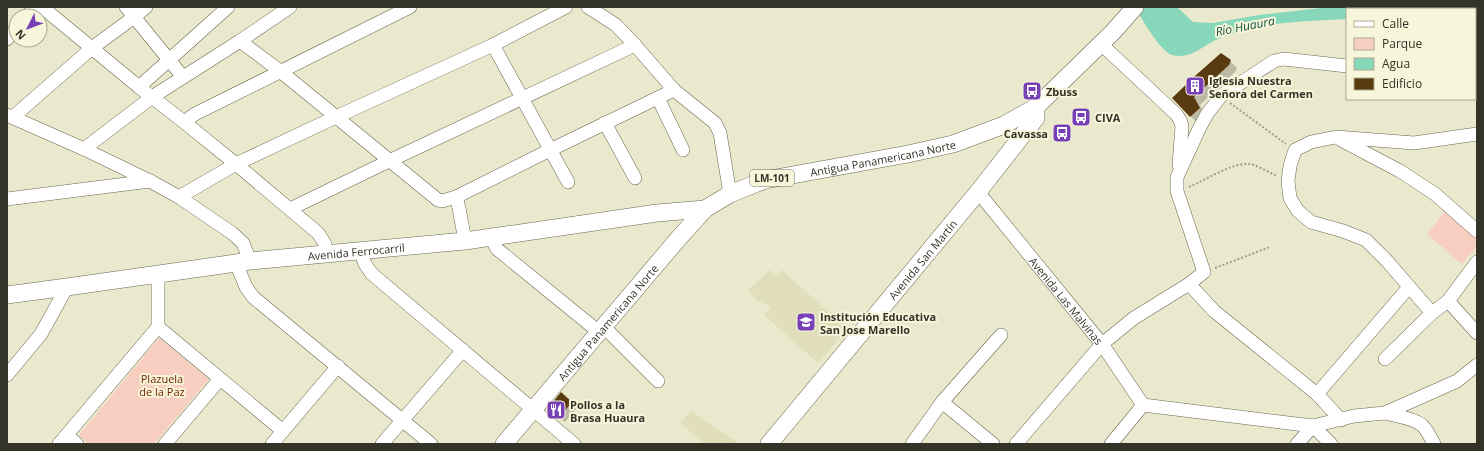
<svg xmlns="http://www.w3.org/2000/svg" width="1484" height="451" font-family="'Open Sans',sans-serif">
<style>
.built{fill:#e0debb}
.green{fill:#f8cec1}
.water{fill:#87d7bb}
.shadow{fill:#0003}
.building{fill:#5a3b10}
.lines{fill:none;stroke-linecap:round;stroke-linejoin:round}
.minor-casing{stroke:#68664e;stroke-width:14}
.major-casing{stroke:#68664e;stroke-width:18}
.path{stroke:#a19f8a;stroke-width:2;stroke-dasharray:2 2;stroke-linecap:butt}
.minor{stroke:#fff;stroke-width:13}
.major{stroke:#fff;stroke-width:17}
.labels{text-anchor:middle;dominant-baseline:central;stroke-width:4;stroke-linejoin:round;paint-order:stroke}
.shield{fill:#f8f6da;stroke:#6f6e5d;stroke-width:1}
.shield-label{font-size:10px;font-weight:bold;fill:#343328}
.poi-label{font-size:11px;font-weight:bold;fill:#343328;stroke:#f8f6da;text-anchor:start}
.street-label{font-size:11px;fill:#343328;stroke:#f8f6da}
.park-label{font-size:11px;fill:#732301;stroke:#f8f6da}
.water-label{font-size:12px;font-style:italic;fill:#135442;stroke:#f8f6da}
</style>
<rect width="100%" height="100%" fill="#ebe9cd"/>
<path class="built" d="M770,270l6,5 6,-5 65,59 -29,34 -54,-48 6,-7 -8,-8 -3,2 -11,-12z
M691,411l49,33h-35l-25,-21z"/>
<path class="green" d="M1447,209l30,25v12l-15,18 -35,-30z
M159,338l50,41 -55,65h-65l-10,-9z"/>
<path class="water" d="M1135,7h42l16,15 20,1 46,-8 71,-8h112l-7,2h-88v10c-42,2 -87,3 -127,19 -15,6 -30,22 -48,17 -12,-4 -30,-36 -37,-48z"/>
<path class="shadow" d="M1230,61l7,7 -2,4 -35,33 6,11 -8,8 -24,-26z
M561,394l16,14 -12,14 -11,-9z"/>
<path class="building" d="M1221,53l10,7 -2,5 -35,32 6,11 -10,9 -18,-19 24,-23z
M561,392l11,10 -13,16 -11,-10z"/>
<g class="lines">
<g class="minor-casing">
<g id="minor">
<path d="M42,7l97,80 45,35 52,42 82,69 7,11 2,10"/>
<path d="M126,7l57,70"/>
<path d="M588,7l28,18 19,20 39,45 41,33 5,10 10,61"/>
<path d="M27,16l8,-9"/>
<path d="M7,39l9,-10"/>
<path d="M240,41l40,30 158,129 4,1 14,-4 94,-47 124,-60"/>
<path d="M1101,44l75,70 4,6 2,6 -3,39"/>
<path d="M493,45l75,137"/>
<path d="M1475,69h2"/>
<path d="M139,87l89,-80"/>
<path d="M658,98l25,52"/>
<path d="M7,115l77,34 66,32 29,16 53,36 11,10 7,18"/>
<path d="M13,117l79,-69 42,-31 12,-10"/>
<path d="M184,122l11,-8 215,-107"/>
<path d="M605,123l30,55"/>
<path d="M1341,140l59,31 35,23 42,37"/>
<path d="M84,149l68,-52 88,-56 50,-34"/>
<path id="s1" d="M978,192l124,152 -86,100"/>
<path d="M179,197l57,-33 100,-47 157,-72 73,-38"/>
<path d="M456,197l3,11 6,33"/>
<path d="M7,199l143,-18"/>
<path d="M290,209l99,-48 246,-116"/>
<path d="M491,238l6,11 102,83"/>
<path d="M360,251l5,13 7,10 202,170"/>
<path d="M236,263l10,24 7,10 178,147"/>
<path d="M1189,284l25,27 103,83 24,26"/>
<path d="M1448,301l29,32"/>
<path d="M1432,313l-45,-52 -21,-21 -23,-9 -32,-9 -13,-11 -8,-13 -2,-17 2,-15 5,-16 16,-8 25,-5 78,6 63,-9"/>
<path d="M158,327l125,104"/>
<path d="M604,327l54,54"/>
<path d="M1385,359l47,-46 16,-12 29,-39"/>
<path d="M7,375l34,-41 26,-47"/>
<path d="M1317,394l92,-107"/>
<path d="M942,402l51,42"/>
<path d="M1143,405l170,21 18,18"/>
<path d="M1385,413c11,3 28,5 37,12 5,5 9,13 12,19"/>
<path d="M67,435l10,9"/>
<path d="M59,444l99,-117v-54"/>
<path d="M165,444l55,-65"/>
<path d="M272,444l66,-78"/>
<path d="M382,444l81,-94"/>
<path d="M912,444l30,-42 59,-67"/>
<path d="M1111,444l32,-39 -41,-61 32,-26 55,-34 15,-12 -27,-81v-14l22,-48 8,-15 14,-18 53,-35 10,-2 63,7"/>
<path d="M1297,444l16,-18 41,-10 31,-3 72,-32 20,-16"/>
</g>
</g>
<g class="major-casing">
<g id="major">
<path id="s2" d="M7,295l60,-8 183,-26 215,-20 192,-28 48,-4"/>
<path id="s3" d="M504,444l174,-205 27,-30 25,-15 35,-14 143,-26 45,-10 51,-19 32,-18 77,-75 22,-25"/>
<path id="s4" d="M769,444l209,-252 58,-74v-11"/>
</g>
</g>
<path class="path" d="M1230,103l56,41
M1189,187c17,-7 48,-28 65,-22 8,3 16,8 23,11
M1215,268l55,-21"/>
<use href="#minor" class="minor"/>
<use href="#major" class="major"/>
</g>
<defs>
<g id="building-square" transform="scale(1)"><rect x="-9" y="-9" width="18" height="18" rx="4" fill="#7740b7" stroke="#f8f6da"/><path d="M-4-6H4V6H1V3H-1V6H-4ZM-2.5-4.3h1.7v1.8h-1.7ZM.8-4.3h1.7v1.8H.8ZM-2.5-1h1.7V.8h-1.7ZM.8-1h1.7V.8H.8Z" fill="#fff"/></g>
<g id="bus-square" transform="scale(1)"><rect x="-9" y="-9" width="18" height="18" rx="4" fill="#7740b7" stroke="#f8f6da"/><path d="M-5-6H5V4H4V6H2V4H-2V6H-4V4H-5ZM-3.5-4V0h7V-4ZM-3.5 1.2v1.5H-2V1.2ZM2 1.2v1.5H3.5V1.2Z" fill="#fff"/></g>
<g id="school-square" transform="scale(1)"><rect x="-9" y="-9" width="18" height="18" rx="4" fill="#7740b7" stroke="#f8f6da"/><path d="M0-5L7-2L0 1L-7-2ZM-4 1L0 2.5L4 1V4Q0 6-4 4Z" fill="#fff"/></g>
<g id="restaurant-square" transform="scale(1)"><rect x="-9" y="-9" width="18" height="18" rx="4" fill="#7740b7" stroke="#f8f6da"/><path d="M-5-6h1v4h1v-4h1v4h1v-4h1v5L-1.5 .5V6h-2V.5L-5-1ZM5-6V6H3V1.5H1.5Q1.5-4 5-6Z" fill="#fff"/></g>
</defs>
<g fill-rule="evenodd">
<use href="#building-square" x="1195" y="86"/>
<use href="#bus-square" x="1032" y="91"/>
<use href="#bus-square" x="1081" y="117"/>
<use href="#bus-square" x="1062" y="133"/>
<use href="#school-square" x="806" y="322"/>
<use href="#restaurant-square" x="556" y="410"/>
</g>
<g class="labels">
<rect class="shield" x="750" y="170" width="44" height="16" rx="3"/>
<g class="shield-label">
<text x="772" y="178">LM-101</text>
</g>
<g class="poi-label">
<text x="1209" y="80">Iglesia Nuestra<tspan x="1209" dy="13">Señora del Carmen</tspan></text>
<text x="1046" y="91">Zbuss</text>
<text x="1095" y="117">CIVA</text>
<text x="1048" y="133" text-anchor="end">Cavassa</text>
<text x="820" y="316">Institución Educativa<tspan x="820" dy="13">San Jose Marello</tspan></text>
<text x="570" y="404">Pollos a la<tspan x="570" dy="13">Brasa Huaura</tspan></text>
</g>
<g class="street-label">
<text stroke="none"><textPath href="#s3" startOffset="496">Antigua Panamericana Norte</textPath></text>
<text stroke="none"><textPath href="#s2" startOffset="352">Avenida Ferrocarril</textPath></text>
<text stroke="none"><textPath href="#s4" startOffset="240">Avenida San Martín</textPath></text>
<text stroke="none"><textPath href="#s1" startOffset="140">Avenida Las Malvinas</textPath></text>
<text stroke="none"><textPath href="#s3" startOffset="160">Antigua Panamericana Norte</textPath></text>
</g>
<g class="park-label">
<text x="162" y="378">Plazuela<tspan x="162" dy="13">de la Paz</tspan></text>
</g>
<g class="water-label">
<text transform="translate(1245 26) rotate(-11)">Río Huaura</text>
</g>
</g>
<rect width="1484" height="451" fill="none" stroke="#343328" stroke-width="16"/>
<rect x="1346" y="8" width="130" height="92" fill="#f8f6da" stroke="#aaa893"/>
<rect x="1354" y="21" width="20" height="6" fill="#ffffff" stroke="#aaa893"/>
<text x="1382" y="28" font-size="12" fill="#343328">Calle</text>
<rect x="1354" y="38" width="20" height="12" fill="#f8cec1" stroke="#aaa893"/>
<text x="1382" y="48" font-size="12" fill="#343328">Parque</text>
<rect x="1354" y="58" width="20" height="12" fill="#87d7bb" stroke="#aaa893"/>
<text x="1382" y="68" font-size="12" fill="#343328">Agua</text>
<rect x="1354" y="78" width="20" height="12" fill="#5a3b10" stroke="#aaa893"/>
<text x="1382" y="88" font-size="12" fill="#343328">Edificio</text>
<g transform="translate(28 28) rotate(228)"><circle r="19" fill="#f8f6da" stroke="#aaa893"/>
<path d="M0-3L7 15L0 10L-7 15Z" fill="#7740b7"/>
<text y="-6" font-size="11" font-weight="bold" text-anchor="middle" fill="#343328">N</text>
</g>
</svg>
